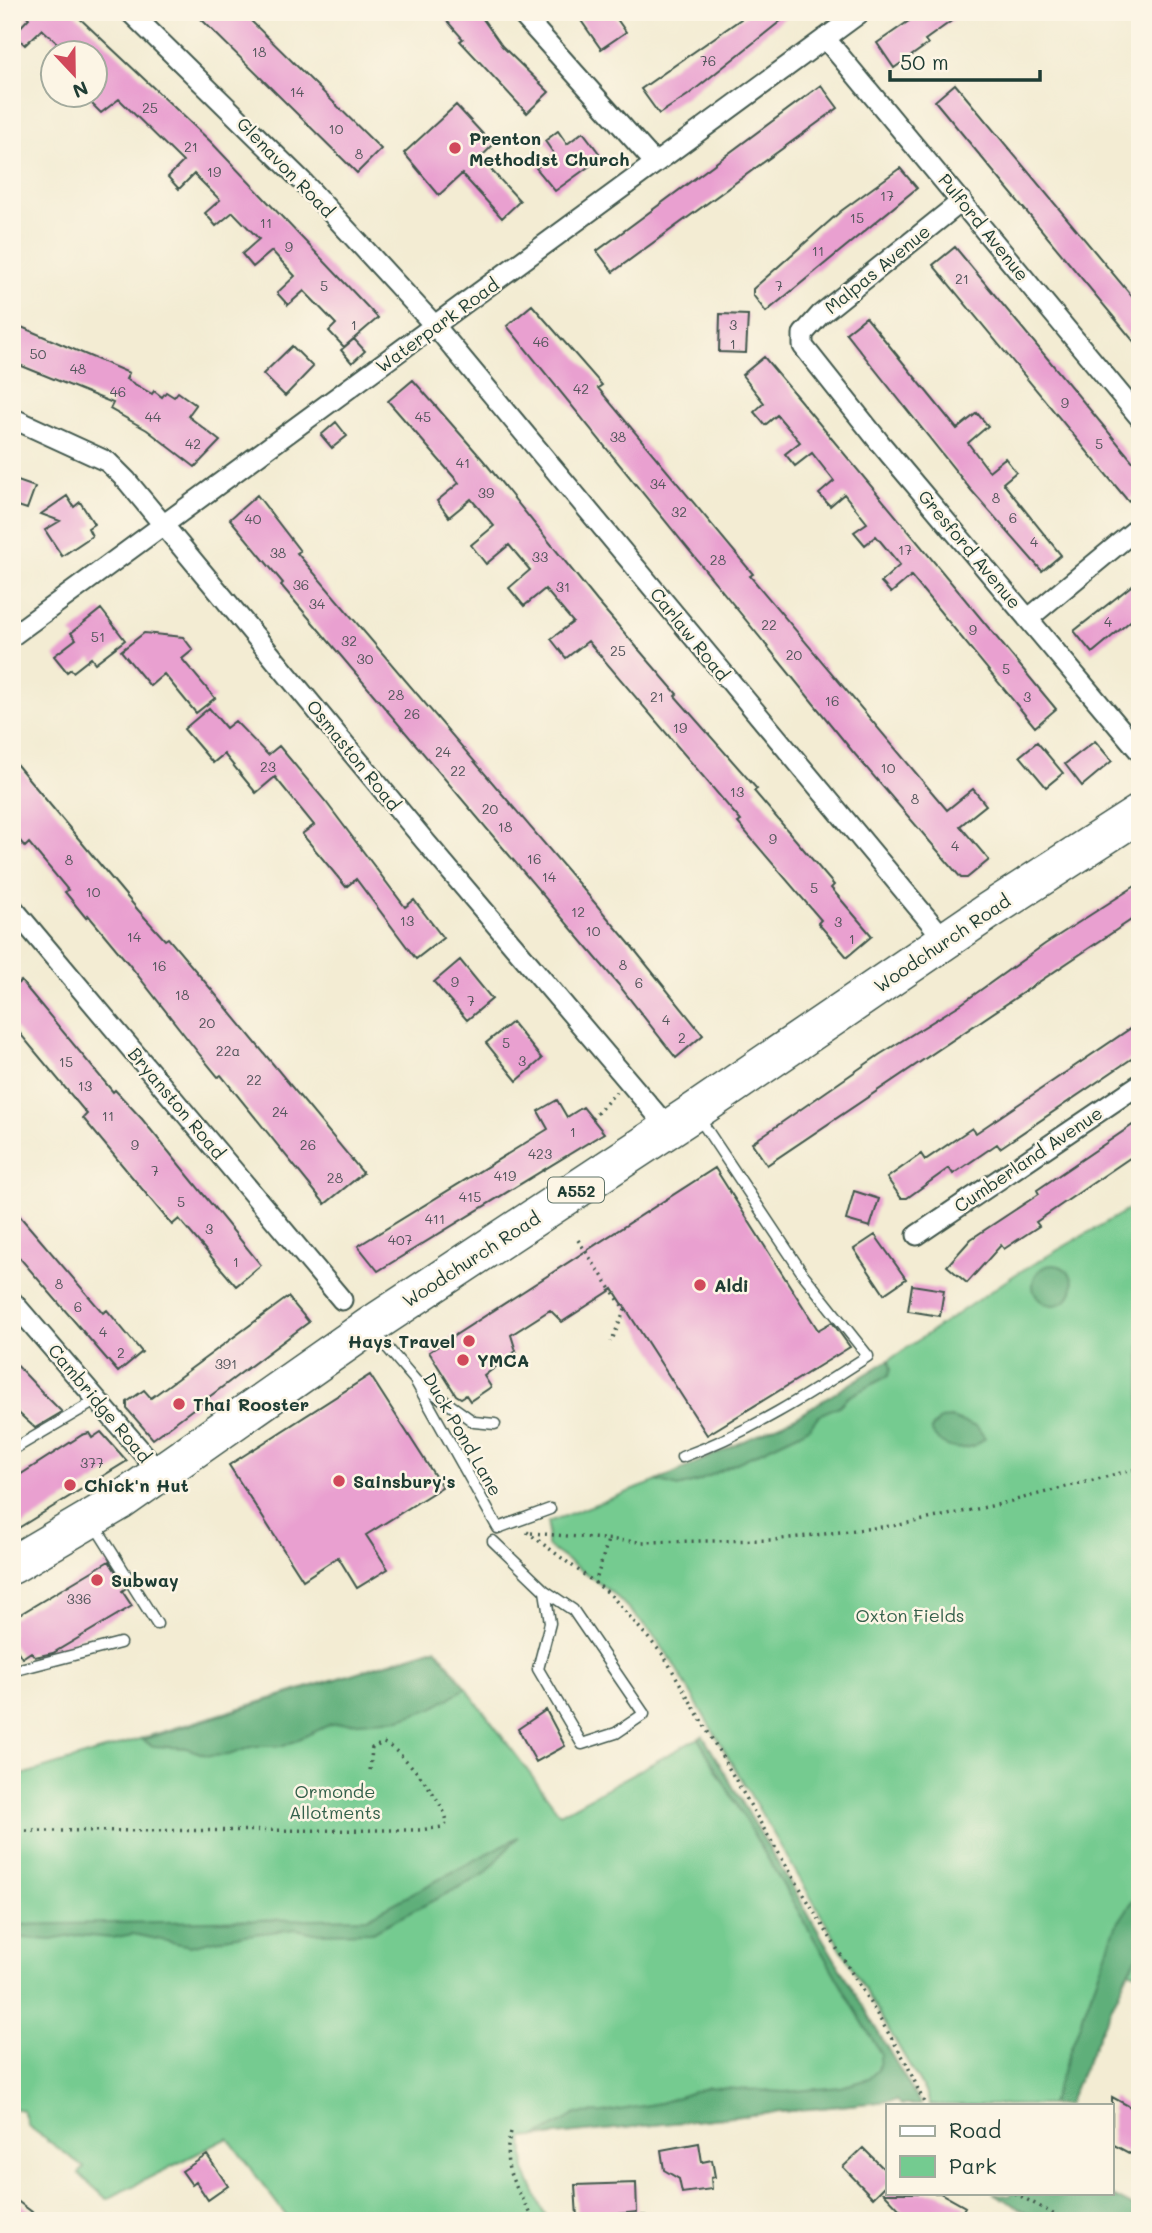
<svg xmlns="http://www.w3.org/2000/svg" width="1152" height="2233" font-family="Mali,sans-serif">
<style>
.green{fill:#74cb90;stroke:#4a8462;stroke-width:2}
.forest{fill:#5faf7a;stroke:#3f7657;stroke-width:2}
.building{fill:#e9a0d0}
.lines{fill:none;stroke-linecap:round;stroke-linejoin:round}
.lane-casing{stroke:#3f574c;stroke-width:13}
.street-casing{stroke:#3f574c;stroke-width:23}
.highway-casing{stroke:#3f574c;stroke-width:40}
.path{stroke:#3f574c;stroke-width:3.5;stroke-dasharray:2 5;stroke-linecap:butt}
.lane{stroke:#fff;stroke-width:10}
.street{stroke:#fff;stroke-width:19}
.highway{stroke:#fff;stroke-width:37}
.poi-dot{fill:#d1495b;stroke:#fcf5e5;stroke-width:2.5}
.labels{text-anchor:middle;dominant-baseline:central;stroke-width:5;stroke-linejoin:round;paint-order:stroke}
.number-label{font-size:14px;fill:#52565b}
.shield{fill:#fcf5e5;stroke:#617469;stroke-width:2}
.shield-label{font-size:16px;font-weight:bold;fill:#1f3d34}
.poi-label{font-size:18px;font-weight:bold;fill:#1f3d34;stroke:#fcf5e5;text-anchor:start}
.street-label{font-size:18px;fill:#1f3d34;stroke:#fcf5e5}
.park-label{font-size:18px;fill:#34604b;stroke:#fcf5e5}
</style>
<rect width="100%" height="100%" fill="#fcf5e5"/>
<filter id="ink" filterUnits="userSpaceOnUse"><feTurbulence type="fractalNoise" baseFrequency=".0143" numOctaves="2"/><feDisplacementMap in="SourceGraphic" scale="14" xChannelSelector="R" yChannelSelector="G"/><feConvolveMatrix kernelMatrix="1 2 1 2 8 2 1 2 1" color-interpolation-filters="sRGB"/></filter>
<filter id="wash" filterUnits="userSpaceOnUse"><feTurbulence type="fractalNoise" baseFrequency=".00686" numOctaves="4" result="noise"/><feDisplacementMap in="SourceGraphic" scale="28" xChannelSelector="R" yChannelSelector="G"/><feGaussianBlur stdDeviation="1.57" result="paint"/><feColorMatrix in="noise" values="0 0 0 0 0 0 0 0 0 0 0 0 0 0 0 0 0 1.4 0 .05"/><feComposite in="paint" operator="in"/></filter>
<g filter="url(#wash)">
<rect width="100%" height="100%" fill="#f3ecd3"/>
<path class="green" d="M1140,1203v772l-11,-5 -62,135h-137l-3,-10 -257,-437 -19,-26 -37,-38 -67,-48 1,-24 131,-49 117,-56 93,-57 127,-86z
M436,1648l124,166 138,-76 197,340 3,22 -375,38 2,33 23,50h-258l-62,-83 -121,61 -28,-25 5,-7 -56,-41 -5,-16 -11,-2v-330z"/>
<path class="forest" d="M1033 1285a20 20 0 1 1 40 0a20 20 0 1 1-40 0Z
M889,1360l2,9 -3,7 -40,21 -9,9 -20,9 -9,12 -12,7 -99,47 -21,6 -21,-6 139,-64z
M951,1418l26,9 8,11c-17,16 -45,14 -54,-9l9,-10z
M436,1648l30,40 -33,20 -33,11 -69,5 -47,22h-30l-25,9 -20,1 -23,-8 -33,-2 -11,-6z
M703,1736l218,369h-20l-4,-5 -361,37 40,-23 27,-1 57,-10 48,-16 76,5 57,-5 27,-8 10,-9 3,-16 -183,-316z
M518,1837l-33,37 -113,58 -58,1 -18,-4 -67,8 -39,9 -57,-12 -21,4 -34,-3 -27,5 -39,-3v-12l355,-7z
M1140,1890v62l-11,17 -62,136h-17l66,-179z
M993,2193l17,3 2,-3h95l33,17v11h-100z"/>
<g id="blocks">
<path class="building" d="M22,12h51l137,129 168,177 -34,29 -15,-16 7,-7 -32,-33 -16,14 -11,-12 18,-17 -23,-25 -19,16 -11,-13 17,-15 -26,-27 -17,14 -11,-13 15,-13 -26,-26 -15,15 -11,-12 15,-15 -64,-63 -18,14 -11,-11 4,-5v-45h-27l-25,-23 -17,16 -11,-11 15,-16z
M194,12h48l139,137 -24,24z
M439,12h39l24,34 47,46 -22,21 -67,-72 3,-2z
M575,12h37l14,20 -25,17z
M751,12h41l-104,83 -29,19 -18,-25z
M922,12h42l-39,28 3,4 -34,24 -17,-25z
M955,84l185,222v43l-205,-248z
M821,85l17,23 -225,164 -16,-21z
M456,105l37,40 -13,13 40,43 -18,17 -40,-44 -23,21 -35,-42z
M558,131l9,13 16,-12 19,25 -47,34 -19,-23 18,-14 -9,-13z
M900,168l17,20 -151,124 -13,-17v-6l88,-78z
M955,247l185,223v21l-12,10 -195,-236z
M532,305l70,80 -4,3 155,186 -3,2 197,234 26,-21 13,16 -26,21 29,34 -22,18h-6l-108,-126 -346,-426z
M720,314l28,1 -2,38 -27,-1z
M866,317l91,112 20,-16 11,13 -20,17 21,28 16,-13 11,14 -13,11 58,72 -19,16 -71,-81 -125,-157z
M12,323l117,50 -3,6 26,15 2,-3 8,6 4,-5 8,5 4,-5 18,13 -8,11 32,25 -25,26 -48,-37 -37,-21 3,-6 -101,-41z
M354,339l11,12 -13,12 -11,-13z
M292,346l21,21 -28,29 -22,-22z
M764,357l292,352 -21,18 -124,-151 -20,17 -10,-11 19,-17 -24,-29 -11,9 -11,-13 13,-9 -23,-29 -14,12 -11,-12 15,-13 -22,-28 -17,13 -10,-12 15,-12 -23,-27 -12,10 -11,-13 10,-9 -22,-28z
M413,380l70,80 114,141 80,93 -2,2 82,93 -3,2 80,94 -3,3 41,48 -25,21 -29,-34 3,-3 -83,-97 3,-2 -153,-180 -22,17 -15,-19 22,-17 -28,-33 -21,17 -15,-18 21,-18 -21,-25 -23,19 -15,-19 23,-19 -23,-27 -22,18 -12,-16 22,-18 -71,-82z
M336,422l11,14 -15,12 -11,-13z
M12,479l23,8 -8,22 -15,-5z
M257,495l43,56 -3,2 332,390 74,92 -27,23 -58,-74 -337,-399 2,-2 -53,-64z
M67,496l7,11 6,-5 14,22 -6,4 4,8 -30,20 -17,-26 15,-9 -19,-7z
M1140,579v34l-48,40 -18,-22z
M101,609l24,31 -30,23 -4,-5 -18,14 -2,-3 -4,3 -13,-16 22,-17 -5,-6z
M144,633l39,4 10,13 -11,9 33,39 -19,15 -32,-39 -14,12 -29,-35z
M209,708l17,20 9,-7 33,34 11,-9 47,56 79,105 9,-7 29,38 -27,21 -60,-80 -10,8 -44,-53 12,-9 -39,-48 -19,16 -32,-39 -11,9 -29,-34z
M1095,741l17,20 -30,25 -17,-22z
M1037,742l26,31 -17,14 -26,-31z
M12,759l126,151 27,30 3,-2 48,57 147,178 -38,31 -104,-129 -3,2 -18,-22 -68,-87 -44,-53 -2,3 -21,-26 3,-2 -39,-47 -4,4 -13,-16z
M1140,883v31l-373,251 -15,-22 127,-88 82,-51 84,-60z
M460,960l32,39 -25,21 -33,-38z
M21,981l92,111 2,-2 27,29 119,146 -25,21 -57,-67 -7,6 -89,-107 4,-4 -75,-90v-36z
M512,1022l30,37 -25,22 -31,-38z
M1140,1022v31l-140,95 -3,-4 -44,30 -4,-6 -42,30h-6l-14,-20 34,-24 4,6 47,-32 4,5z
M557,1100l10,17 16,-10 21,26 -226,138 -20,-25 190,-117 -10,-18z
M1140,1120v31l-104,71 3,4 -35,23 -3,-4 -34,38 -20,-17 24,-27 68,-45 -2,-4z
M715,1168l103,162 14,-8 18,25 -143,88 -94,-146 -51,33 -12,-12 -39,25 5,16 -32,25 7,11 -21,14 -4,-6 -5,3 -5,-3 -27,-43z
M854,1191l25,8 -9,28 -24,-7z
M12,1207l91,106 4,-3 35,42 -24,20 -106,-123z
M875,1235l31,44 -22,15 -30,-45z
M912,1285l32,5 -4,26 -32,-5z
M288,1297l21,25 -156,117 -26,-30v-7l17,-12 7,8z
M12,1360l30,32 20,20 -27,16 -23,-21z
M370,1375l72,112 -76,48 22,34 -31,19 -19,-31 -35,23 -74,-115z
M101,1432l26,29 -115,71v-52l70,-45 7,-2 3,5z
M109,1561l17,27 -4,3 10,15 -79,47 -18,4 -4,-5 -9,6 -10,-16v-23z
M546,1710l19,36 -29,16 -18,-33z
M1112,2097l28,15v47l-28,-15z
M699,2143l3,19 10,-2 3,17 -4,1 1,11 -30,4 -3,-14 -15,-9 -3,-20z
M863,2148l25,25v10l-15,15 -30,-31z
M207,2155l21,31 -20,14 -12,-18 -4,3 -10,-14z
M636,2183l1,29 -60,6 -2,-33z
M884,2193h56l25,14 -8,14h-39l-17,-10z
M12,2197l20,15 -7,9h-13z"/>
</g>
</g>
<g filter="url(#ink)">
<use href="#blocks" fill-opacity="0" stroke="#3f574c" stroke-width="2"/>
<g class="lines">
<g class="lane-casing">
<path id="lane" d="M374,1332l41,48 83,148 52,-19
M418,1382l56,40 21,2
M12,1450l85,-50
M682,1457c68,-25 126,-62 186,-101l-65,-82 -104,-156
M94,1524l63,100
M493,1541l52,50 28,19 71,104 -28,19 -34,11 -44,-75 12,-46 -5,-32
M16,1670l104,-27
M629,2221h16"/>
</g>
<g class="street-casing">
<path id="street" d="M130,12l172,169 134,146 509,613
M520,12l135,151
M825,38l315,380
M962,201l-142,114 -17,19v12l77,97 260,309
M12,418l96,44 19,19 297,359 245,289
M1029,618l111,-92
M12,636l849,-624
M12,907l330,393
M917,1235l223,-151
M12,1301l148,172"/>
</g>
<g class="highway-casing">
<path id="highway" d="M12,1565l107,-63 251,-176 324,-214 296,-202 150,-97"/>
</g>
<path class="path" d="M592,1119l24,-27
M578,1240l47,70 -14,32
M527,1532l83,62 54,62 100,173 142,233 19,43
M531,1533l109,9 133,-2 126,-15 97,-20 144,-37
M595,1584l13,-44
M12,1831l408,-1 23,-3 4,-4c0,-18 -46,-75 -64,-80l-11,5 -2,24
M511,2132c-12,42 8,54 23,89
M1015,2193l51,28"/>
<use href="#lane" class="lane"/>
<use href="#street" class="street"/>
<use href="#highway" class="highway"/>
</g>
</g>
<g class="poi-dot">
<circle cx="455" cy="148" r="7"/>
<circle cx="700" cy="1285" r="7"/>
<circle cx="469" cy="1341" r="7"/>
<circle cx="463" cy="1360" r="7"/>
<circle cx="179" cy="1404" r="7"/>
<circle cx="339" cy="1481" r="7"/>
<circle cx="70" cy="1485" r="7"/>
<circle cx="97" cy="1580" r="7"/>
</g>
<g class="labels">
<g class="number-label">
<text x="259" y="51">18</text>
<text x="708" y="60">76</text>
<text x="297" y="91">14</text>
<text x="150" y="107">25</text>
<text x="336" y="128">10</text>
<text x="191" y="146">21</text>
<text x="359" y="153">8</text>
<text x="214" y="171">19</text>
<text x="887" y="195">17</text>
<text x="857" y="217">15</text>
<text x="266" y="222">11</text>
<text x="289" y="246">9</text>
<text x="818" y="250">11</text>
<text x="962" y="278">21</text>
<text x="324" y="285">5</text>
<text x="779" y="285">7</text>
<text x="354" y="324">1</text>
<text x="733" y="324">3</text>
<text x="541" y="341">46</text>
<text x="733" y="343">1</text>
<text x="38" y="353">50</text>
<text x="78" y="368">48</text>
<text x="581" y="388">42</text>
<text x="118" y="391">46</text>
<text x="1065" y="402">9</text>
<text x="153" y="416">44</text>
<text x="423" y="416">45</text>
<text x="618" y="436">38</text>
<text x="193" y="443">42</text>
<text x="1099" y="443">5</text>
<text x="463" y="462">41</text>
<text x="658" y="483">34</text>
<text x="486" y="492">39</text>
<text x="996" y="497">8</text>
<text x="679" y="511">32</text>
<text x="1013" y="517">6</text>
<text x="253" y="518">40</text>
<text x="1034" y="541">4</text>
<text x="905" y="549">17</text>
<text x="278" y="552">38</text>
<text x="540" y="556">33</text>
<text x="718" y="559">28</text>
<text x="301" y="584">36</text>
<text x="563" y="586">31</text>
<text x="317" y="603">34</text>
<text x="1108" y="621">4</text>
<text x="769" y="624">22</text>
<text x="973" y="629">9</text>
<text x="98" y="636">51</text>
<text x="349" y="640">32</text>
<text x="618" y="650">25</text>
<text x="794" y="654">20</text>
<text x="365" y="658">30</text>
<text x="1006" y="668">5</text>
<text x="396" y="694">28</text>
<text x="657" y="696">21</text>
<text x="1027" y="696">3</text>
<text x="832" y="700">16</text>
<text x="412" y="713">26</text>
<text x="680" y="727">19</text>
<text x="443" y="751">24</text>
<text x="268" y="766">23</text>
<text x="888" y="767">10</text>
<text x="458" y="770">22</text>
<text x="737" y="791">13</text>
<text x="915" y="798">8</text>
<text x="490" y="808">20</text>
<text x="505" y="826">18</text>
<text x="773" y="838">9</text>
<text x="955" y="845">4</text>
<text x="534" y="858">16</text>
<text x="69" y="859">8</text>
<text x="549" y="876">14</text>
<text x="814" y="887">5</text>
<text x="93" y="891">10</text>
<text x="578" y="911">12</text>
<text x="407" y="920">13</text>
<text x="838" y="921">3</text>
<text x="593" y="930">10</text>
<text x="134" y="936">14</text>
<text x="852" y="938">1</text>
<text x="623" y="964">8</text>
<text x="159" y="965">16</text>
<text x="455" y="981">9</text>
<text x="639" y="982">6</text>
<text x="182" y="994">18</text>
<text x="471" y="1000">7</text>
<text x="666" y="1019">4</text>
<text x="207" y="1022">20</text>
<text x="682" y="1037">2</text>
<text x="506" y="1042">5</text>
<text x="228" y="1050">22a</text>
<text x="522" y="1060">3</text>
<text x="66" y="1061">15</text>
<text x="254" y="1079">22</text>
<text x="85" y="1085">13</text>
<text x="280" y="1111">24</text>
<text x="108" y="1115">11</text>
<text x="573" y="1131">1</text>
<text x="135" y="1144">9</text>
<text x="308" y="1144">26</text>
<text x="540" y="1153">423</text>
<text x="155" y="1170">7</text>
<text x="505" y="1175">419</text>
<text x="335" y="1177">28</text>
<text x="470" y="1196">415</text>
<text x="181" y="1201">5</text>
<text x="435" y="1218">411</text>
<text x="209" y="1228">3</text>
<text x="400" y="1239">407</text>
<text x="236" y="1261">1</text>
<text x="59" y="1283">8</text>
<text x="78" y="1306">6</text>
<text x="103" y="1331">4</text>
<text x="121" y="1352">2</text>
<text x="226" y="1363">391</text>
<text x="92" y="1462">377</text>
<text x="79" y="1598">336</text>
</g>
<rect class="shield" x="548" y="1177.5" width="56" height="25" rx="5"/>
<g class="shield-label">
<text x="576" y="1190">A552</text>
</g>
<g class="poi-label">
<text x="469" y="138">Prenton<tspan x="469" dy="21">Methodist Church</tspan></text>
<text x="714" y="1285">Aldi</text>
<text x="455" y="1341" text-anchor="end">Hays Travel</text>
<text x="477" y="1360">YMCA</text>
<text x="193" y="1404">Thai Rooster</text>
<text x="353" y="1481">Sainsbury's</text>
<text x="84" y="1485">Chick'n Hut</text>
<text x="111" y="1580">Subway</text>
</g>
<g class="street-label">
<text transform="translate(286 167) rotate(46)">Glenavon Road</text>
<text transform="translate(984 227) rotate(51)">Pulford Avenue</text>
<text transform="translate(877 269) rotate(-39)">Malpas Avenue</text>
<text transform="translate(437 325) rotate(-36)">Waterpark Road</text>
<text transform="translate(970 549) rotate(50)">Gresford Avenue</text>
<text transform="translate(690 634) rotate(51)">Carlaw Road</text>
<text transform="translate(354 755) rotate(51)">Osmaston Road</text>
<text transform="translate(942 943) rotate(-34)">Woodchurch Road</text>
<text transform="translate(177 1103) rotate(50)">Bryanston Road</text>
<text transform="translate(1028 1159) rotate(-34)">Cumberland Avenue</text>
<text transform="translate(471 1259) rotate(-33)">Woodchurch Road</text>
<text transform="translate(100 1403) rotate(50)">Cambridge Road</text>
<text transform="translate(463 1434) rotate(60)">Duck Pond Lane</text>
</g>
<g class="park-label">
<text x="910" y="1615">Oxton Fields</text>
<text x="335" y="1791">Ormonde<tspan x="335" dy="21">Allotments</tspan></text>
</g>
</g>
<rect width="1152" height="2233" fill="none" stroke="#fcf5e5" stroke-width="42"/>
<rect x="886" y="2104" width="228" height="91" fill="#fcf5e5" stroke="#a4ab9e" stroke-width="2"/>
<rect x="900" y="2126" width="35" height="10" fill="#ffffff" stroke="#a4ab9e" stroke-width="2"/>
<text x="949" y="2138" font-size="21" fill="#1f3d34">Road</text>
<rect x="900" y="2156" width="35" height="21" fill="#74cb90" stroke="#a4ab9e" stroke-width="2"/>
<text x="949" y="2174" font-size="21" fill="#1f3d34">Park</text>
<g transform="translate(74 74) rotate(158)"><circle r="33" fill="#fcf5e5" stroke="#a4ab9e" stroke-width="2"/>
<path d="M0-5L12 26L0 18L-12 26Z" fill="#d1495b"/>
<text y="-10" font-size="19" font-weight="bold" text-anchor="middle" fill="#1f3d34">N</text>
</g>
<path d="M890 70v10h150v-10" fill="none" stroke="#1f3d34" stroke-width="3.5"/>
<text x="900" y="70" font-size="21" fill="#1f3d34" stroke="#fcf5e5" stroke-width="5" paint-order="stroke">50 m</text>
</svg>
